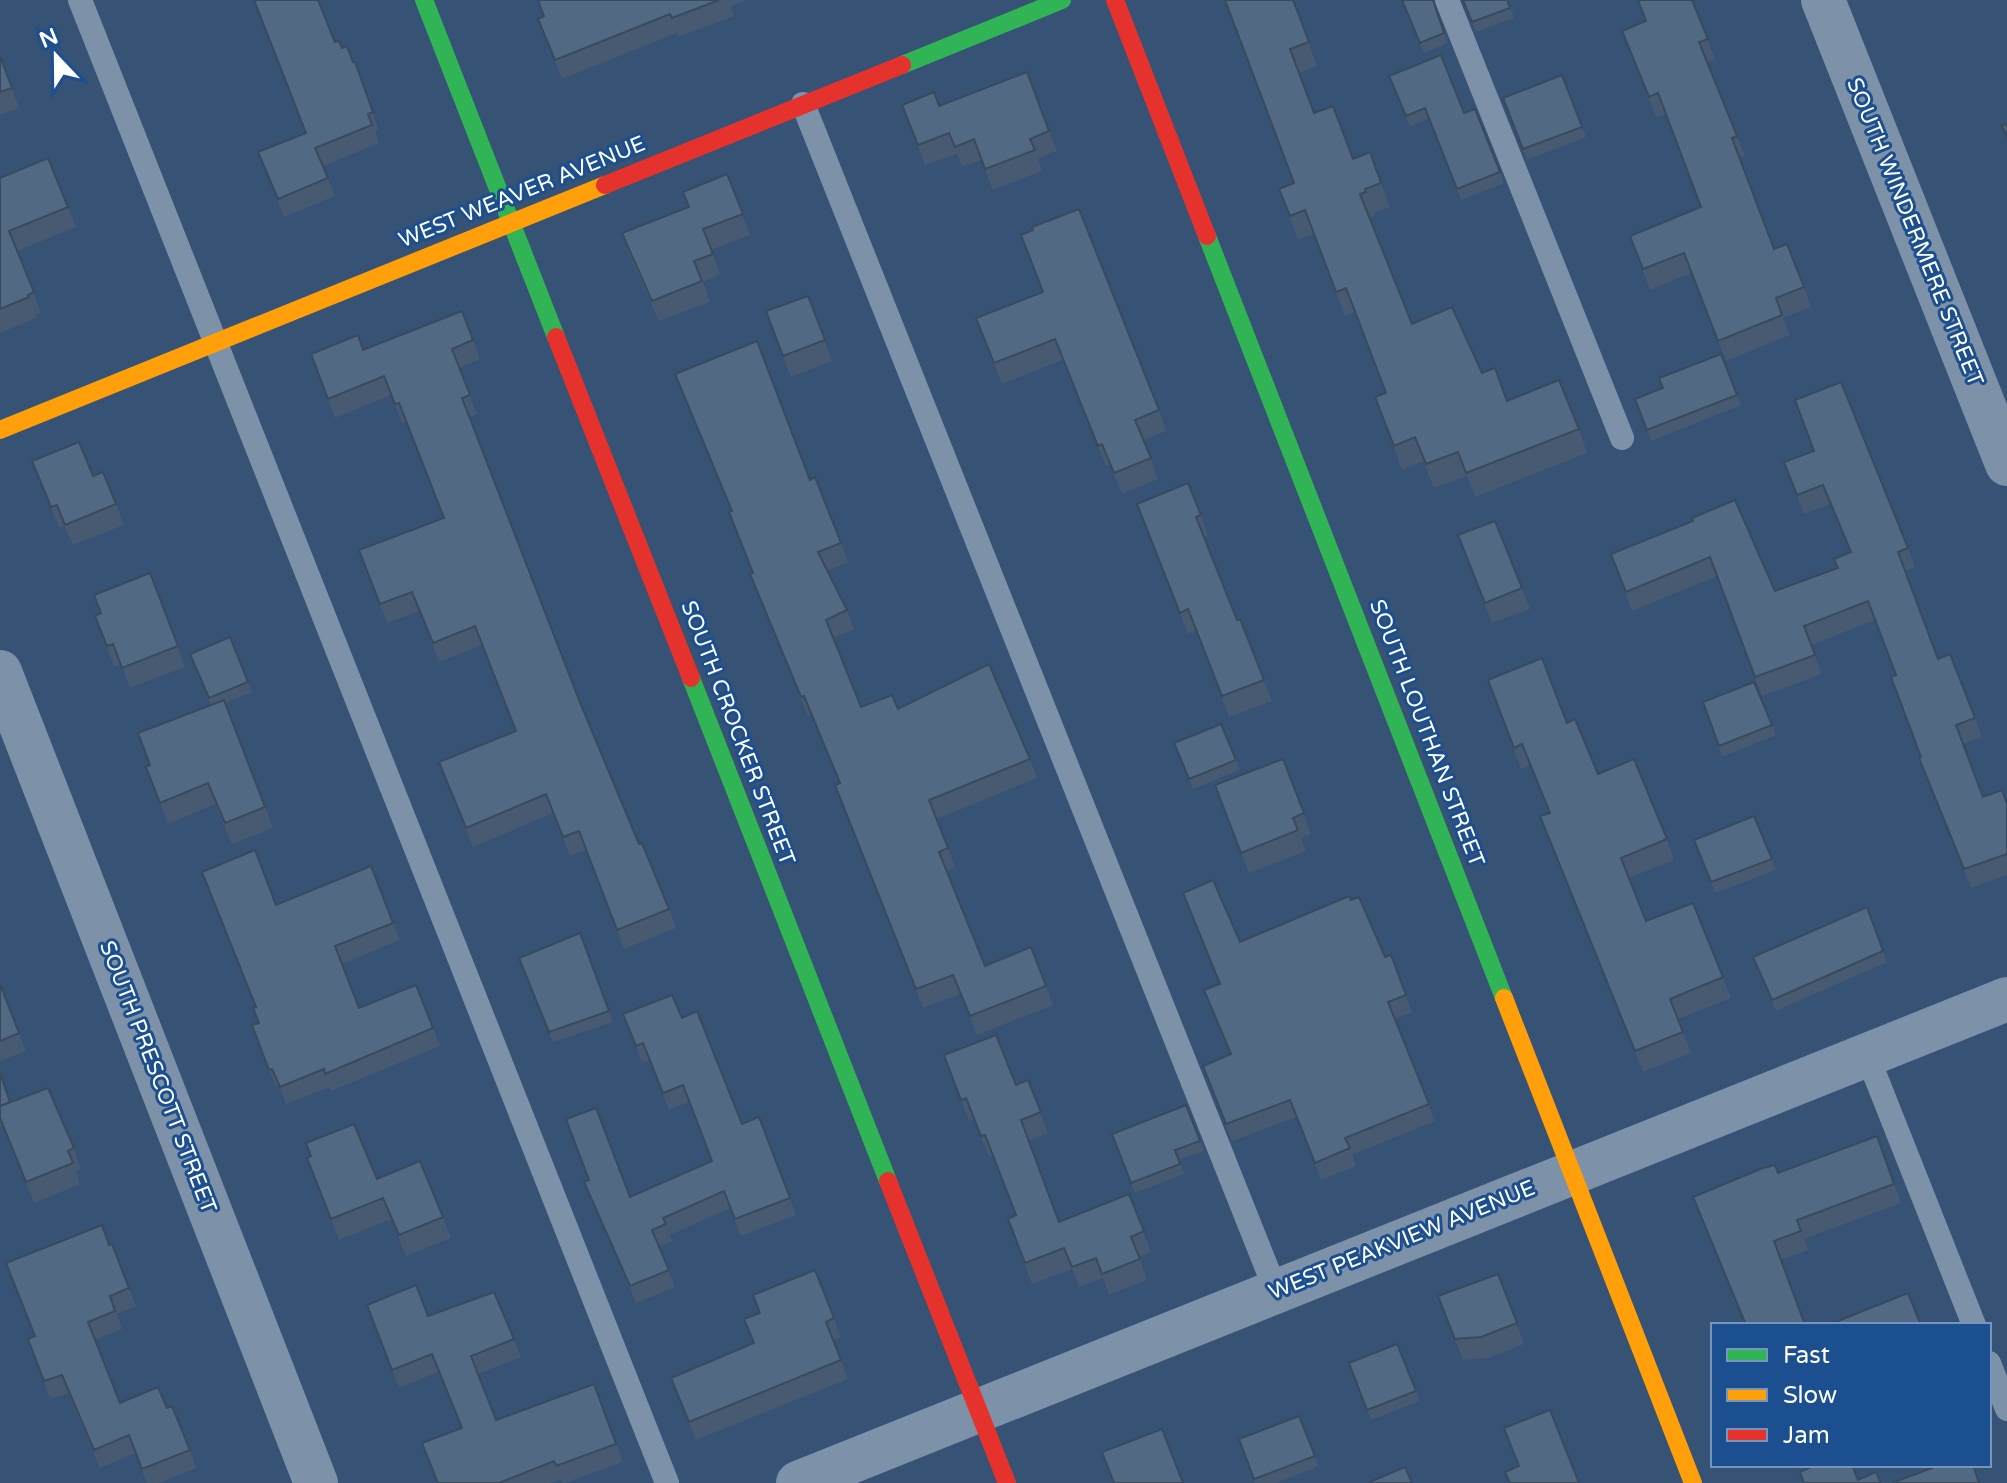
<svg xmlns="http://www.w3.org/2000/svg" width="2007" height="1483" font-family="'Varela Round',sans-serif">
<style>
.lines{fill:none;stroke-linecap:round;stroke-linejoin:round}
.lane{stroke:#7d92a8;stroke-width:24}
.street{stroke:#7d92a8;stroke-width:44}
.fast{stroke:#30b455;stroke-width:18}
.slow{stroke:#ff9f0a;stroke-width:18}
.jam{stroke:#e5322d;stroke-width:18}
.wall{fill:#475a72}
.building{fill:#526984;stroke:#394a5c;stroke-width:2}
.labels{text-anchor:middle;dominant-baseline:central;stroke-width:6;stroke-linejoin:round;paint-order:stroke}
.street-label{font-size:22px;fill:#fff;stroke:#1b4f8f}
</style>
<rect width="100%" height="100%" fill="#365274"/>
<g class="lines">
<path class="lane" d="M80,0l587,1483
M1447,0l175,438
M803,104l473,1187
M1867,1055l107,270
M1989,1363l18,46"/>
<path class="street" d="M1823,0l184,464
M0,672l316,811
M798,1483l1209,-484"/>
<path class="fast" d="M424,0l132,337
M902,65l160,-65
M1207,236l297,762
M691,678l197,503"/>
<path class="slow" d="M0,430l605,-245
M1504,998l189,485"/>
<path class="jam" d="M1115,0l92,236
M605,185l297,-120
M556,337l135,341
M888,1181l119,302"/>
</g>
<path class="wall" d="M537,0h209l-15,6 3,10 -56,21 -1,-4 -115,46 -24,-60 5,-3z
M1224,0h69l24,66 -18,7 15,40 39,46 28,24 9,24 -16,6 1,3 -5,2 42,106 70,49 25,28 72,28 8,24 -112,44 -8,-21 -33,12 -11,-27 -21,9 -27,-73 10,-4 -31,-81 -9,4 -32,-82 -15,6 -19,-51 15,-6z
M1401,0h32l15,43 -24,10z
M1463,0h45l6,18 -38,14z
M1637,0h55l23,59 -8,3 38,94 -6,2 35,91 30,38 7,20 -28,11 7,17 -64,26 -35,-88 -41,17 -20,-54 71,-28 -36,-94 -9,3 -34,-86 24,-10z
M335,42l18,20h2l24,68 -4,2 4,11 -56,23 12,30 -51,21 -26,-65 47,-19z
M0,56l19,52 -19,7z
M1027,72l30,79 -19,8 4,12 -49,19 -12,-30 -19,7 -5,-13 -32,11 -23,-60 37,1z
M1562,75l24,62 -59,23 -24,-62z
M1393,87l71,26 11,-4 29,74 -43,17 -32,-82 -19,9z
M727,174l23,61 -39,15 9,24 -17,8 7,20 -51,19 -30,-67 -7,-21 67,-26z
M0,178l68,29 8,20 -59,24 24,62 -6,2 1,3 -36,15z
M1043,292l116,118 7,21 -22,9 14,39 -36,15 -12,-29 -4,1 -44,-106 -60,24 -26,-66z
M808,296l24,65 -41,16 -25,-66z
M462,311l18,48 -21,9 18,46 -8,3 112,288 58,139 30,65 7,19 -52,21 -38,-99 -16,6 -17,-43 -80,34 -34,-85 77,-31 -34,-86 -43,17 -20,-51 -32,12 -28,-73 85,-32 -38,-96 -4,1 -11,-28 -56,23 -24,-64 52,-4z
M1721,354l20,51 -90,36 -16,-42 28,-11z
M675,374l135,106 31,63 7,19 -21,9 20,39 7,19 -21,9 28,69 37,2 132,50 7,19 -100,41 18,48 -8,4 38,95 61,20 7,19 -76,30 -17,-41 -37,14 -81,-204 -7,-19 4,-2 -28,-68 -3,1 -51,-123 -7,-19 2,-1 -23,-61 2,-1z
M1814,451l94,97 7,19 -10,4 33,88 37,59 7,19 -19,7 20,53 24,6v72l-36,13 -52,-130 2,-1 -25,-82 -21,-55 -64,25 11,29 -60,22 -45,-120 -85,35 -21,-57 82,-33 82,70 63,-22 12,-17 -20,-48 -26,10 -20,-52z
M32,461l61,15 23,28 8,21 -51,20 -9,-19 -5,2z
M1201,515l7,21 -4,2 33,82 27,60 8,21 -43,16 -33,-87 -8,4 -43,-109z
M1458,535l64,53 8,21 -38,14z
M150,573l35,94 -55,21 -9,-24 -7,3 -19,-51 6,-3z
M230,637l22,55 -27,11 48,125 -41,16 -17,-40 -47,20 -22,-57 4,-2 -12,-32 73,-28 -17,-40z
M1488,680l79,43 31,51 69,65 7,21 -45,18 17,43 77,56 8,21 -53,21 13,34 -48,19 -103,-256 9,-3 -19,-48 -9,4z
M1754,682l22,53 -54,22 -19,-55z
M1221,724l19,46 -47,19 -19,-46z
M1283,759l28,75 -10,4 5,13 -57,22 -34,-88z
M1754,816l22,54 -61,23 -21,-53z
M371,866l29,74 -58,24 17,44 74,20 7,18 -109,45 -1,-4 -44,17 -7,-18 -3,1 -24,-62 7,-2 17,-118z
M1183,893l57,49 145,15 6,-2 21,57 -17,7 40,102 -83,34 4,11 -35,14 -25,-63 -64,24 -23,-58 21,-28 -26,-65 16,-6z
M1867,907l20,55 -111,49 -23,-54z
M580,933l33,89 -60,20 -30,-74z
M0,984l26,67 -26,10z
M623,1014l59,4 60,106 17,-7 37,98 -55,21 -11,-28 -60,27 2,6 -13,6 16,40 -39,16 -52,-121 46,15 82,-36 -23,-59 -20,8 -20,-50 -7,3z
M944,1055l72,30 12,-5 20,53 -19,8 30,81 70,-28 22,58 -12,5 8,23 -38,15 -6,-17 -24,9 -7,-18 -40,15 -24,-65 8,-4 -23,-60 -4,2 -15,-38 -5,2z
M0,1072l11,30 63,46 7,21 -5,2 4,13 -46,19 -31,-77 -3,1z
M1186,1105l18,46 -25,9 5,14 -49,19 -23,-59z
M1877,1136l24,67 -97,36 4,11 -27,10 24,65h-60l-52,-128 85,-24z
M307,1158l136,59 8,21 -45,18 -15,-37 -52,21z
M112,1244l24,62 -19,8 5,15 -27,11 25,63 47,5 23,42 6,18 -37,15h-12l-12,-30 -35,15 -32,-75 -18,6 -22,-60 7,-3 -29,-73z
M1498,1274l26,70 -35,14 -26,2 -25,-64z
M753,1295l81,23 7,19 -8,3 15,39 -152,61 -25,-62 82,-35 -9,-24 15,-6z
M367,1305l61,11 86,23 7,18 -43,17 18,46 98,-36 29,78 -58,21h-3l-1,-4 -10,4h-114l24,-55 -23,-56 -39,16z
M1397,1344l23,57 -49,19 -22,-57z
M1299,1416l20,50 -43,17h-21l-16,-44z"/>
<path class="building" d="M254,0h64l17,42 4,-1 3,7 5,-2 6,16h2l18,50 -5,2 4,11 -57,23 13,30 -50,21 -20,-47 48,-19z
M538,0h181l-47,18 -2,-4 -115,46 -17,-41 6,-3z
M1225,0h68l16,42 -19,7 24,64 19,-7 20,53 17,-7 11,31 -16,6 1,3 -6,2 52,130 40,-17 30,66 13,-5 12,33 52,-21 20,49 -113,44 -8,-21 -32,12 -11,-27 -21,9 -19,-49 11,-4 -40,-105 -10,4 -31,-82 -15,6 -11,-27 15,-6z
M1402,0h31l11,33 -24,10z
M1463,0h44l3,8 -38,14z
M1638,0h54l16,39 -9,3 38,94 -5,2 42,111 13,-5 17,43 -28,11 6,17 -64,26 -34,-88 -41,16 -13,-33 71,-29 -43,-114 -9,4 -27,-66 24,-10z
M1441,55l23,58 11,-4 25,63 -43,17 -32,-81 -19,8 -17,-40z
M0,56l12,32 -12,4z
M1027,72l22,59 -19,8 5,11 -50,19 -11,-30 -19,8 -6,-14 -31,12 -16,-40 32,-13 5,14z
M1562,75l20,52 -59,22 -20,-51z
M2007,124v13l-5,-11z
M48,158l20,49 -59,24 25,61 -6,3 1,2 -29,12v-131z
M727,174l16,40 -40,15 10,25 -19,7 8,20 -50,20 -30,-68 67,-26 -6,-15z
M1079,209l80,201 -24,10 16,38 -37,15 -12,-29 -4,2 -43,-107 -61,24 -18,-45 67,-26 -22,-57 12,-5 -1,-3z
M808,296l17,44 -42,16 -17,-45z
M462,311l11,29 -21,9 18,46 -8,3 119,307 58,139 3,-1 27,66 -52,21 -38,-99 -16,6 -17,-43 -80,34 -27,-66 77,-31 -41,-105 -42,17 -21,-51 -32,12 -21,-54 85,-32 -45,-115 -4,1 -11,-28 -56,23 -17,-45 47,-19 5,15z
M757,341l53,139 5,-3 26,66 -23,9 29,58 -21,10 35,87 31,-12 6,14 91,-45 41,95 -101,41 19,48 -9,4 46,114 46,-19 15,39 -76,30 -17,-41 -37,14 -81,-204 5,-2 -36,-87 -3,1 -51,-123 3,-1 -24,-61 3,-1 -57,-137z
M1721,354l16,41 -90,35 -12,-31 28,-11 -4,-10z
M1841,382l67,166 -10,4 40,107 12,-5 25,64 -19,7 27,72 19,-7 5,14v50l-43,15 -45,-111 2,-1 -30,-80 5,-2 -28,-74 -64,25 11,29 -60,22 -45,-120 -84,35 -15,-38 82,-33 -1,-3 43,-18 40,91 63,-23 -4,-9 17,-7 -28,-67 -26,10 -13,-33 30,-11 -19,-51z
M79,442l14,34 10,-4 13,32 -51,21 -8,-20 -6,2 -19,-46z
M1188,483l13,32 -5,2 41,103 3,-1 24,61 -42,16 -34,-87 -8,4 -43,-109z
M1495,521l27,67 -37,15 -27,-68z
M150,573l28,73 -56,22 -9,-24 -6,2 -12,-30 6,-3 -7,-18z
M230,637l18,45 -39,16 -19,-44z
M1542,658l25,65 8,-4 23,55 36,-15 33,80 -46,19 25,63 47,-18 30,74 -53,22 13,33 -48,19 -95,-235 10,-3 -28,-69 -8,4 -26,-68z
M1754,682l18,43 -53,21 -16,-44z
M224,700l41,107 -40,16 -17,-40 -48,20 -14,-36 4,-2 -12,-32z
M1221,724l15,36 -47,19 -15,-36z
M1283,759l21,54 -11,5 5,12 -57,23 -26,-68z
M1754,816l18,43 -61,23 -17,-42z
M255,850l21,55 95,-39 22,57 -58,23 24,62 57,-23 17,43 -108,46 -1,-5 -44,18 -8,-18 -3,1 -17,-45 7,-2 -6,-15 3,-1 -54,-135z
M1213,880l27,62 109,-46 2,4 8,-3 26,60 6,-2 15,40 -18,7 41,102 -84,34 5,10 -35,15 -25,-63 -64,24 -23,-58 28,-12 -27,-64 16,-6 -37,-91z
M1867,907l16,44 -111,49 -19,-43z
M580,933l29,78 -60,21 -30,-74z
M0,984l19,49 -19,8z
M672,995l10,23 15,-7 45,113 17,-7 31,81 -55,21 -11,-28 -61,27 3,6 -14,6 17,40 -39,16 -46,-104 5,-2 -23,-61 30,-11 34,89 82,-36 -29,-76 -20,8 -20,-50 -7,3 -13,-32z
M996,1035l20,50 12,-5 13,32 -20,8 38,102 70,-28 15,37 -13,6 9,22 -38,15 -6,-16 -24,9 -8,-19 -39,15 -17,-44 8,-4 -31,-80 -4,1 -15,-38 -5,2 -17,-45z
M0,1073l10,29 -10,4z
M48,1088l26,60 -6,3 5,12 -47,19 -26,-64v-12z
M1186,1105l14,36 -25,9 5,14 -49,19 -19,-49z
M354,1124l23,55 43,-18 23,56 -44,18 -16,-37 -52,21 -24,-61 4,-2 -5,-13z
M1877,1136l17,48 -97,36 4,11 -27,10 31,84h-59l-53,-128 70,-29 12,-3 3,8z
M102,1225l7,20 3,-1 17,44 -19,8 5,15 -27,11 32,81 38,-16 9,21 5,-2 18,44 -48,19 -13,-34 -35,15 -32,-75 -18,6 -16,-42 7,-3 -29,-73z
M815,1270l19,48 -8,4 15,38 -152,62 -18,-44 83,-35 -10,-24 16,-6 -7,-18z
M1498,1274l19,49 -36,14 -26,2 -17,-43z
M416,1285l12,31 66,-24 20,47 -43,17 25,64 98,-36 22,60 -60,22 -2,-5 -55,22h-61l-16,-40 40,-15 -30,-74 -40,16 -25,-65z
M1908,1293l13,32h-93z
M1397,1344l19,47 -49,19 -18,-47z
M1550,1410l29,73h-69l-5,-11 14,-6 -15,-38z
M1299,1416l16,40 -61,23 -15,-40z
M1162,1429l21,54h-69l-12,-31z
M1815,1465h37l6,15 18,-8 5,11h-77l-4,-11z
M1940,1465h33l6,18h-87z
M1405,1467l7,16h-42v-1z"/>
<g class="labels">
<g class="street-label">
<text transform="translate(522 192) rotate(-22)">WEST WEAVER AVENUE</text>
<text transform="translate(1915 232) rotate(68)">SOUTH WINDERMERE STREET</text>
<text transform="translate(738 733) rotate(69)">SOUTH CROCKER STREET</text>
<text transform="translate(1427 733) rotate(69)">SOUTH LOUTHAN STREET</text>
<text transform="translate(158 1077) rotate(69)">SOUTH PRESCOTT STREET</text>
<text transform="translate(1402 1240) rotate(-22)">WEST PEAKVIEW AVENUE</text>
</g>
</g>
<rect x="1711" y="1323" width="280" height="144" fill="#1b4f8f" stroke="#7695bc" stroke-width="2"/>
<rect x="1727" y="1349" width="40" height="12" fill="#30b455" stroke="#7695bc" stroke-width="2"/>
<text x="1783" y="1363" font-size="24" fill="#ffffff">Fast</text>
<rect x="1727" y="1389" width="40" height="12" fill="#ff9f0a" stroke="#7695bc" stroke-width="2"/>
<text x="1783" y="1403" font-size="24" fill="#ffffff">Slow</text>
<rect x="1727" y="1429" width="40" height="12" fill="#e5322d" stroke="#7695bc" stroke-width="2"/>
<text x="1783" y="1443" font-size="24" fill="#ffffff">Jam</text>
<g transform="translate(56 56) rotate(338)" stroke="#1b4f8f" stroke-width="6" paint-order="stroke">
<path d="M0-6L14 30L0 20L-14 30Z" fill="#ffffff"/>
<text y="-12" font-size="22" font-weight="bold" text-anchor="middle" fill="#ffffff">N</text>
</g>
</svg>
